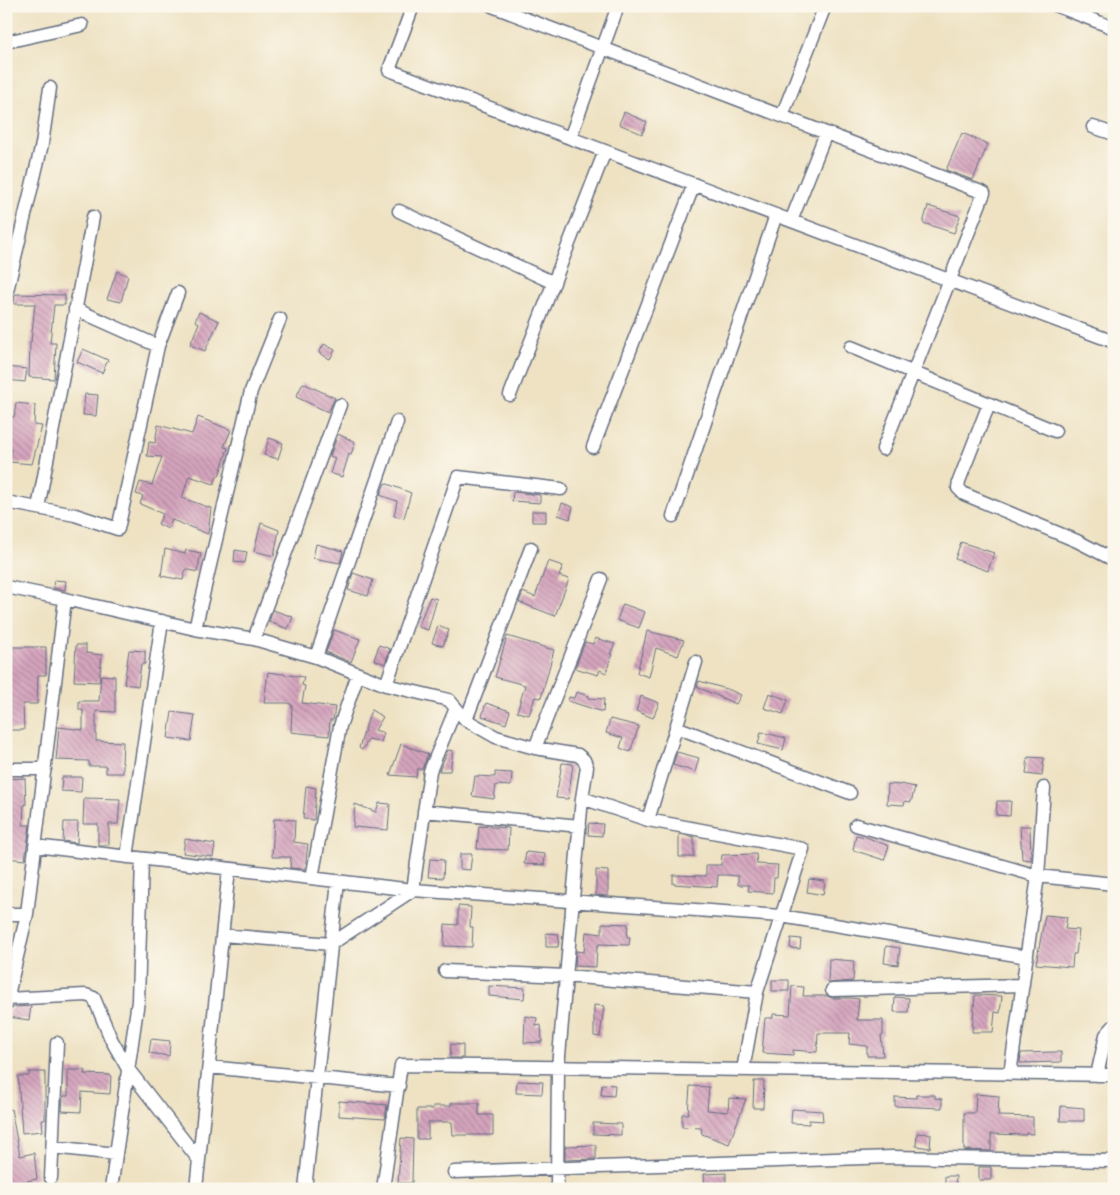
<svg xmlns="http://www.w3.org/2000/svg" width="1120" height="1195" font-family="Caveat,sans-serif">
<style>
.building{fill:url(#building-back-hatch)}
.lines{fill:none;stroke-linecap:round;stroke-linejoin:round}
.street-casing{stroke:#656e81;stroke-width:15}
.street{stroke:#fff;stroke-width:12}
</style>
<defs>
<pattern id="building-back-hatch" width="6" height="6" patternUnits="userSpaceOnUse" patternTransform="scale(1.25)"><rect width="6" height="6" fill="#d5a4bd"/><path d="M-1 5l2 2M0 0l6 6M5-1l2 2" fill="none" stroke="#ac869d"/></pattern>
</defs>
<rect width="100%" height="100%" fill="#fbf7ec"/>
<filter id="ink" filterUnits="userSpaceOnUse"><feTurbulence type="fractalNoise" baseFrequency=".02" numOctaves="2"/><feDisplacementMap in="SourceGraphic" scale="10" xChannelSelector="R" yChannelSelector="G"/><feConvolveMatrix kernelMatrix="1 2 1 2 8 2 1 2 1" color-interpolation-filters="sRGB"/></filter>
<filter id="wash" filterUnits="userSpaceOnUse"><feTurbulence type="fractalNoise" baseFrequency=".0096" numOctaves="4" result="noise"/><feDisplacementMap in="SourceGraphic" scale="20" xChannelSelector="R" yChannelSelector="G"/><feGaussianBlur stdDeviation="1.12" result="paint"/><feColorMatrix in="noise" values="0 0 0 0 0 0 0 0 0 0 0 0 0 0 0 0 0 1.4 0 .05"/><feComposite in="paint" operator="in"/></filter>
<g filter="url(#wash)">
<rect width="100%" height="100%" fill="#eee2c3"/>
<g id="blocks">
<path class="building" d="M624,112l23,10 -5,12 -23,-10z
M962,133l26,11 -15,36 -27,-10z
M928,206l32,10 -6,17 -31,-10z
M117,271l11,5 -7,26 -14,-3z
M15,294l50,1v10h-11l-4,38h6l-2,36 -25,-2 1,-35h1l4,-38h-21z
M199,312l20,9 -14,30 -15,-6 9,-22 -4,-2z
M324,344l11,6 -5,9 -11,-6z
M83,349l25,11 -6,13 -25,-11z
M6,367l21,2 -2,13 -19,-2z
M303,383l32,15 -7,14 -32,-15z
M85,394l13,1 -2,21 -13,-1z
M16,403l19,2 -1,20 8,1 -10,38 -22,-2 1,-13 -5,-1v-13l4,-18h4z
M198,417l33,13 -7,17 4,1 -9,28h-2l-3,8 -25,-8 -7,22 29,10 -3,26 -36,-14 -4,9 -10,-5 5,-10 -23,-10 3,-8 -7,-2 4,-12 12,3 10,-28 -15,-1 2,-14 6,1 3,-18 34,9z
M338,434l17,8 -4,13 -2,-1 -7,23 -12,-4 5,-15 -5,-2z
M269,438l14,5 -5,16 -14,-4z
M385,483l26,10 -7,25 -10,-2 3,-15 -17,-6z
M513,492l27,3v8l-28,-2z
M562,503l11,4 -3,12 -12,-4z
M532,511h14v11h-14z
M261,523l18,7 -5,26 -20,-5z
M961,542l33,11 -6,18 -33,-12z
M316,544l27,7 -3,12 -27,-5z
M165,549l20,5 1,-4 15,3 -4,19 -11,-3 -3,11 -22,-4z
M235,550l12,2 -2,11 -11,-1z
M548,561l15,5 -4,10 10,3 -14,37 -36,-14 4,-10 12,5z
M353,573l20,7 -5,16 -20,-6z
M54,580l12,1 -1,9 -12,-2z
M430,597l7,2 -9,31 -10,-3z
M623,604l22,8 -6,16 -22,-8z
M273,610l20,7 -5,12 -19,-7z
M438,626l11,4 -6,16 -11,-3z
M334,630l26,9 -9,23 -25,-10z
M647,631l37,9 -6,16 -22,-8 -7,29 -12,-4z
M507,636l47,14 -13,48 -6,-1 -6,18 -12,-3 8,-27 -30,-8z
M595,638l20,6 -5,10h2l-6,19 -6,-3 -2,5 -23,-7 10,-26 8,2z
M76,645h10v8l16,2 -3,27 -25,-1z
M379,645l11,4 -5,15 -11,-4z
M8,647h38v28h-8l-1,29h-14l1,26h-18z
M129,650l16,1v13h-4l-3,22 -14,-2z
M268,672l36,5 -2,8 3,1 -3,17 33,4 -2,13h-3l-1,16 -38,-4 1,-27 -4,-2h-24z
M101,675l14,1v36l-19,-1v30l27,1 -1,21h1v10h-17v-7h-17v-5l-33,-1 3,-33 24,3v-20h-4v-9h20z
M699,681l31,9 11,5 -5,9 -39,-17z
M576,692l13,4 -1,2 16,1 -1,13 -35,-11 1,-4 5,1z
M769,693l19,7 -5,14 -19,-6z
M641,696l18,7 -6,15 -17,-7z
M486,703l24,8 -4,13 -24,-8z
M371,710l12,7 -8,13 9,3 -3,9 -12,-3 -7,11 -3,-2z
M172,712l23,3 -4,26 -23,-3z
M610,719l29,7 -9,26 -10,-4 3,-10 -17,-5z
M761,732l25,6 -3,12 -25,-6z
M401,744l27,10 -6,15h-5l-1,8 -26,-2z
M448,750l5,1 -3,20h-11z
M677,752l22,6 -4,14 -22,-7z
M1028,757l16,1 -2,18 -16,-2z
M562,763l11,1 -5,35 -12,-1z
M495,772l17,1 -1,13 -15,-1 -2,14 -22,-3 3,-20 20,1z
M62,777h20l-1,15 -20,-1z
M25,778l1,27h-2l-1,20h7l-5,35 -19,-2v-79z
M888,784l12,1 1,-1 14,3 -4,15 -6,-1 -1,4 -17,-1z
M306,786l10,2 -2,32 -11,-1z
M84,798l36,1 -2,25h-9v21h-11v-21h-15z
M997,801h14l-1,15 -14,-1z
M379,803l11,1 -2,26 -35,-3 2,-23 21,8z
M274,819l21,1 -1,22 14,2 -3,25 -15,-1 1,-11h-19z
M64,822h14l-1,21 -14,-2z
M589,823l14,1 -1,12 -14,-1z
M479,826l30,2 -1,22 -31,-1z
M1020,826h10l1,34 -9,-1z
M679,834l15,3v20h-15z
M856,835l10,2 23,9 -5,14 -31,-10z
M185,839l30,5 -2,13 -30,-4z
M526,852l19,2 -1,11 -20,-1z
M460,854h12l-2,16 -10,-1z
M756,854l1,10 21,1 -1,13h-3l-1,15 -25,-2 1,-6h-11v-9l-10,-1h-10l-1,12 -44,-3v-9l33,1v-11h15l1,-10z
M430,859l14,1 -1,18 -15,-1z
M596,870l12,1v25l-12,-1z
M809,879l16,2 -2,14 -16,-3z
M458,906l13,1 -1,20h3l-1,20 -28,-1 1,-22 13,1z
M1045,915l22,2 -2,12 14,1 -3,24h-3l-1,13 -36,-3z
M602,923l26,1 -1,13h3l-1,8 -30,-1 -1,3h-1l-1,20 -21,-1 1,-15 8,1 2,-20 16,2z
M546,933l13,1 -1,13h-12z
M791,938l10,1 -1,10 -10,-1z
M886,946l14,2 -2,17 -14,-2z
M829,959l25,2 -1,20 -25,2z
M772,980h17v11h-17z
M489,986l36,2 -1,11 -35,-3z
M792,986l12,1 -1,9h24l5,2h19l8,1 -2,21h26v15h-2l2,21h-16v-10l-18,-2 1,-11h-32l-1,19 -24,-2v5l-31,-2 3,-35h8v-4l17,1z
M975,995l27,1 -2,17 -5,-1 -2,20h-21z
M895,997l14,1 -1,14h-14z
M594,1005l10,1 -4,31 -6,-1z
M31,1006l-2,14 -21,-3 1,-6 5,-4z
M525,1016l12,2 -1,8 5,-1 1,17 -18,1z
M151,1039l19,2 -1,15 -20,-3z
M451,1044l12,1v13h-13z
M1054,1052h7v10l-41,1 1,-10z
M68,1070h17l-1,4 27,1 -1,19 -28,-2 -1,20 -19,-1 1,-15h5z
M29,1072h16v48h-3l1,11 -21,2 -4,-57h11z
M517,1081l26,1 -1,12 -26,-1z
M754,1081h10l-1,27h-10z
M602,1084l13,1 -1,11 -13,-1z
M690,1086l19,1 -2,23 21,2 1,-14 17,1 -17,45 -27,-10 -1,-6 -19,-1v-13h6z
M976,1094l23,2 -1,20 35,1v17l-7,-1v2l-35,-1v17l-27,-1v-37h11z
M916,1095h19v3l7,1v9l-47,-2v-9l21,1z
M339,1101l48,4 -2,14 -46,-3z
M451,1103h28v12h14v20h-40l-1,-13h-24v17h-11v-30h16v-3h18z
M1061,1106l23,2v13h-24z
M11,1109l9,47 14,-3 3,26 -10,2 1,8h-22v-79z
M792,1109l30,2 1,10 -14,-1v4l-18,-1z
M593,1123l28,1v11l-28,-1z
M917,1133l14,1 -1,14 -14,-2z
M401,1138l12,1 -1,44h-14z
M596,1145v14l-31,1v-14z
M979,1167h12v13h-12z
M726,1173v16h-21l-1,-15z
M945,1176h11l-1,13h-10z"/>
</g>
</g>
<g filter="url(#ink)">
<use href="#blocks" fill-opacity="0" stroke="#656e81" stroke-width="1"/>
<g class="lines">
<g class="street-casing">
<path id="street" d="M413,6l-24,64 725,272
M492,6l492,187 -101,256
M1057,6l57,22
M6,42l76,-17
M782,116l43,-110
M1093,127l21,7
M570,138l48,-132
M399,211l155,72
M791,221l35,-88
M6,295l36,-151 8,-56
M75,309l83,37
M851,347l204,84
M510,395l95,-244
M989,404l-30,77 -1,7 6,6 113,47 37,19
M593,447l101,-263
M6,502l69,13 43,14 40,-183 20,-53
M38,508l55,-291
M673,516l103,-301
M6,587l59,12 130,30 59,10 62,18 70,28 63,15 17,20 30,17 39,11 43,7 6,5 3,7 -5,31 -24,269 -1,122
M195,629l56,-238 29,-72
M254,639l86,-234
M316,657l81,-235
M386,685l72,-208 103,12
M466,720l65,-172
M676,727l174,66
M535,748l66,-169
M6,769h39
M582,798l66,22 155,29 -46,143 -14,78
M424,811l156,15
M648,820l48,-158
M856,825l182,51 76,8
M35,846l378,44 368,26 246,41
M127,857l35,-236
M312,878l28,-152 18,-52
M6,914h21
M222,935l109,9 82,-54 17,-119 26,-63
M445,971l121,5 191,16
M832,990l191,-5
M6,999l80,-4 8,3 17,41 17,30 71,91
M6,1004l21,-90 38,-315
M209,1067l190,19
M1010,1074l28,-198 6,-88
M1097,1075l9,-40 8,-9
M53,1147l63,7
M454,1172l438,-15 222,4
M51,1178l6,-135
M111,1189l27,-188 4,-142
M196,1189l33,-320
M305,1189l33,-308
M383,1189l18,-124 713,10"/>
</g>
<use href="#street" class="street"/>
</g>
</g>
<rect width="1120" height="1195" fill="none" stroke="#fbf7ec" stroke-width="25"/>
</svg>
